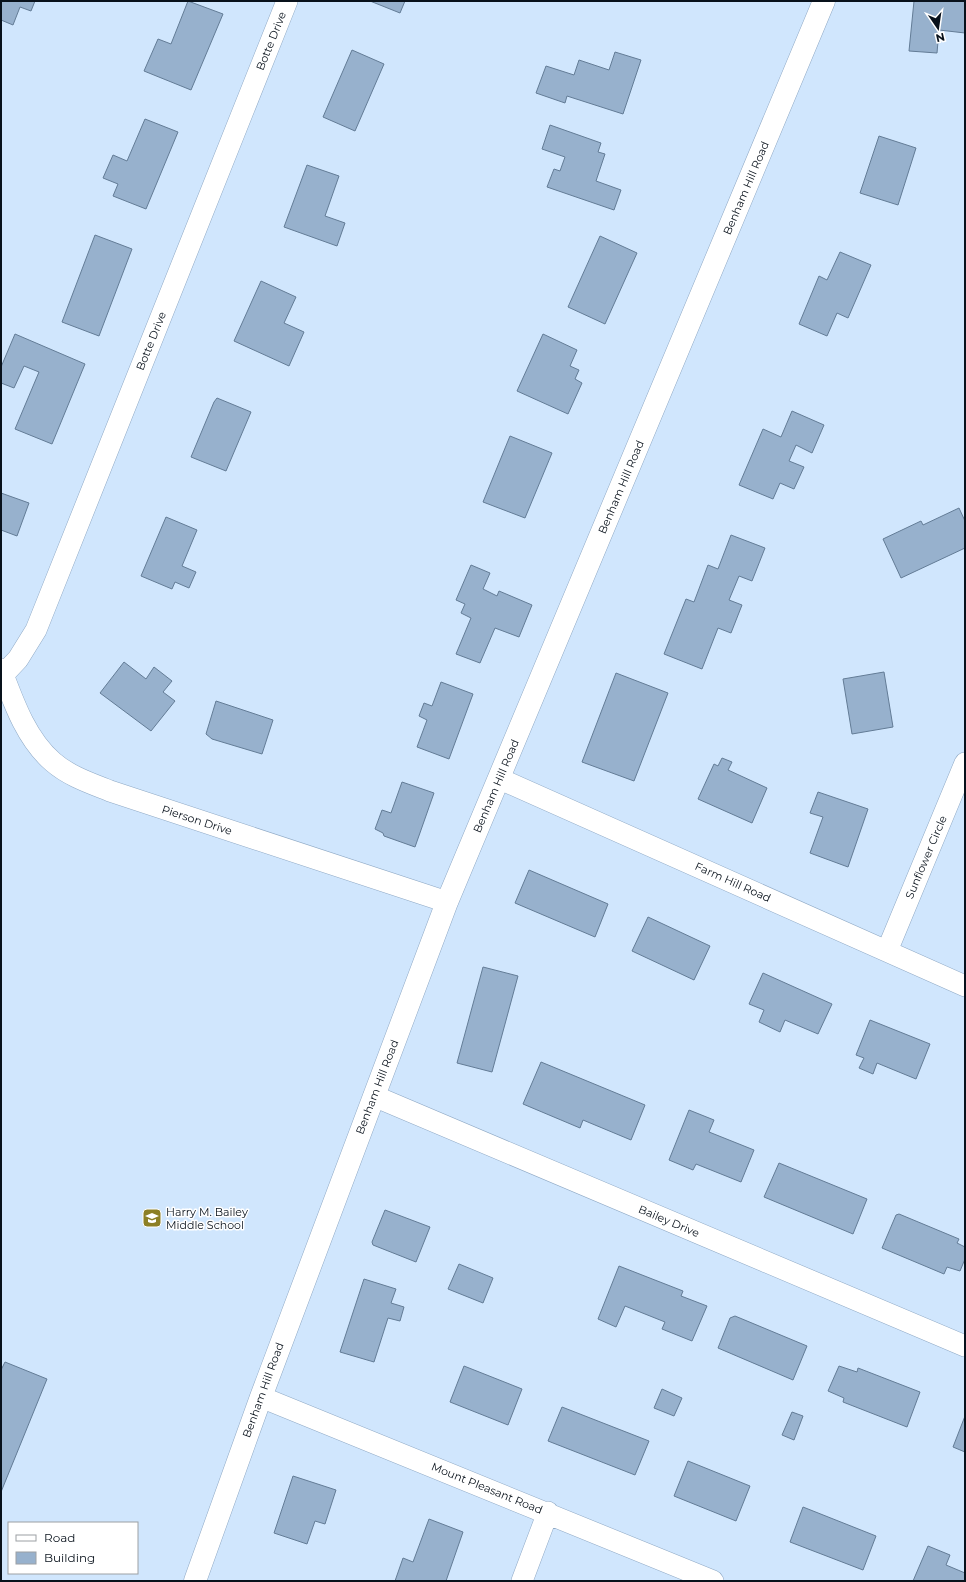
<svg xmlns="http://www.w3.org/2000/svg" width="966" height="1582" font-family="Montserrat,sans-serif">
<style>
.building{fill:#97b1cd;stroke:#637c96}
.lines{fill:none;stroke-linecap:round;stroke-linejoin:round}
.minor-casing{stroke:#8fa9c5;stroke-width:22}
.tertiary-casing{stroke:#8fa9c5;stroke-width:23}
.minor{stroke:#fff;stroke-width:21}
.tertiary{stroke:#fff;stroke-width:22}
.labels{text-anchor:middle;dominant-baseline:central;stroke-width:3;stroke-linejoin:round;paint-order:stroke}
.street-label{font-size:11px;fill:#08111b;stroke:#fff}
.poi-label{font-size:11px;fill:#08111b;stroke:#fff;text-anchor:start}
</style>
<rect width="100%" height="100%" fill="#d0e6fd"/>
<path class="building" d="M1,1h34l-4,10 -11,-4 -7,18 -12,-5z
M188,1l35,13 -32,76 -47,-19 14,-32 13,5z
M370,1h35l-5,12z
M914,1h51v32l-26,-3 -2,23 -28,-2z
M352,50l32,14 -29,67 -32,-14z
M615,52l26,8 -18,54 -56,-18 -2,7 -29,-10 10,-27 28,9 5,-15 30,10z
M145,119l33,13 -32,77 -33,-13 5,-12 -15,-6 10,-23 14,6z
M550,125l51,18 -3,9 7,2 -9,27 25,9 -7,20 -67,-23 7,-18 6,2 5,-14 -23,-8z
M879,136l37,12 -18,57 -38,-12z
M307,165l32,11 -14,40 20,7 -8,23 -53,-19z
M95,235l37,14 -33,87 -37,-14z
M600,236l37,17 -32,71 -37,-17z
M840,252l31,13 -23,53 -11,-5 -10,23 -28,-12 20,-48 8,4z
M261,281l35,16 -12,26 20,9 -15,34 -55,-25z
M15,334l70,30 -33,80 -37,-15 24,-57 -15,-6 -10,22 -13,-5v-16z
M543,334l34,16 -7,16 9,4 -4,9 7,4 -14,31 -51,-23z
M217,398l34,14 -25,59 -35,-14 23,-55z
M792,411l32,14 -12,28 -16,-8 -7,16 15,6 -10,22 -14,-6 -7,16 -34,-14 24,-56 18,8z
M510,436l42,17 -27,65 -42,-16z
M1,493l28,10 -12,33 -16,-6z
M959,508l6,13v27l-64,30 -18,-39 38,-18 2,4z
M166,517l31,13 -15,36 14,6 -7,16 -14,-6 -3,7 -31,-13z
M731,535l34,13 -13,33 -13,-5 -10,24 13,5 -11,28 -13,-5 -16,41 -38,-15 22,-55 8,3 14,-37 10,4z
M471,565l19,8 -7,16 14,7 2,-5 33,14 -13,32 -24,-9 -15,35 -24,-9 15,-36 -10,-5 4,-9 -9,-4z
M124,662l22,17 8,-12 18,14 -9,11 12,9 -24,30 -51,-38z
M884,672l9,55 -41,7 -9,-55z
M616,673l52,20 -34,88 -52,-19z
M441,682l32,12 -24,65 -32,-12 10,-27 -8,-4 5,-13 8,3z
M216,701l57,19 -11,34 -50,-15 -6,-5z
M722,758l10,4 -4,8 39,18 -15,35 -54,-24 16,-35 4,2z
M402,782l32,11 -19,54 -31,-11 -1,-3 -8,-4 7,-19 9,3z
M818,792l50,17 -20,58 -38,-14 13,-36 -13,-4z
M529,870l79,34 -13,33 -80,-34z
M648,917l62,29 -16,34 -62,-29z
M483,967l35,9 -26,96 -35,-9z
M763,973l69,31 -14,30 -33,-14 -5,12 -21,-10 5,-12 -15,-6z
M870,1020l60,24 -14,35 -39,-16 -4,11 -14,-6 5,-10 -8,-3z
M541,1062l104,43 -14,35 -48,-20 -3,8 -57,-24z
M689,1110l25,10 -5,12 45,18 -13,32 -45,-18 -3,6 -24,-10z
M779,1163l88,36 -14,35 -89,-37z
M385,1210l45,17 -14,35 -43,-17 -1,-3z
M899,1214l60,25 -2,4 8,4v12l-5,12 -13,-4 -3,7 -62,-26 14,-33z
M459,1264l34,14 -10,25 -35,-14z
M619,1266l64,25 -2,5 26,10 -15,35 -30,-12 3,-7 -40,-16 -9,21 -18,-8z
M364,1279l32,10 -5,14 13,4 -4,14 -12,-3 -14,44 -34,-10z
M735,1316l72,30 -14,34 -75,-32 12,-30z
M5,1362l42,17 -46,113v-122z
M464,1366l58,23 -14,36 -58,-23z
M839,1366l18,6 1,-4 62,24 -13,35 -64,-25 1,-4 -16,-7z
M662,1389l20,9 -8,18 -20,-8z
M562,1407l87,34 -14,34 -87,-34z
M792,1412l11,4 -9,24 -12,-5z
M965,1416v36l-12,-5z
M688,1461l62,25 -14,35 -62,-25z
M293,1476l43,14 -11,34 -10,-3 -8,23 -33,-11z
M803,1507l73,29 -13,34 -73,-28z
M429,1519l34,13 -17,49h-51l8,-23 10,4z
M928,1546l22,9 -4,10 19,8v8h-52z"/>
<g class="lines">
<g class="minor-casing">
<path id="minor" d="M1,669c12,32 25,70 52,93 16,14 37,21 57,29l337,111
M3,675l15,-16 18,-29 251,-629
M500,779l465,207
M887,951l78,-188
M374,1096l591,250
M261,1397l452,184
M522,1581l26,-69"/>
</g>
<g class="tertiary-casing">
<path id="tertiary" d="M195,1581l66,-184 186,-495 377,-901"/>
</g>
<use href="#minor" class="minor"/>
<use href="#tertiary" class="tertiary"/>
</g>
<defs>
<g id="school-square" transform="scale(1)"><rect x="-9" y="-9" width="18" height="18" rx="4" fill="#8c7f25" stroke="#fff"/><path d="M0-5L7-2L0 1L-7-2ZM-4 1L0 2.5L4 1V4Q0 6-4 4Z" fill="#fff"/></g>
</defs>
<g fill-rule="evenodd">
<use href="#school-square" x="152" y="1218"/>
</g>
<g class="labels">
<g class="street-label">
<text transform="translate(271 41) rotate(-68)">Botte Drive</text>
<text transform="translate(746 188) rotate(-67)">Benham Hill Road</text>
<text transform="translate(151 341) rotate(-68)">Botte Drive</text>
<text transform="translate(621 487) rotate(-67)">Benham Hill Road</text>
<text transform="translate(496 786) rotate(-67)">Benham Hill Road</text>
<text transform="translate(197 820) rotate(18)">Pierson Drive</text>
<text transform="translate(926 857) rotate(-67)">Sunflower Circle</text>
<text transform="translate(733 882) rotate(24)">Farm Hill Road</text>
<text transform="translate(377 1087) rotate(-69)">Benham Hill Road</text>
<text transform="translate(669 1221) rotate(23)">Bailey Drive</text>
<text transform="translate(263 1390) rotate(-70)">Benham Hill Road</text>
<text transform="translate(487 1488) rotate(22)">Mount Pleasant Road</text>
</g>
<g class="poi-label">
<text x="166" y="1212">Harry M. Bailey<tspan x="166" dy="13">Middle School</tspan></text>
</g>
</g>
<rect width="966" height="1582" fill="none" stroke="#08111b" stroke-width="4"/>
<rect x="8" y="1522" width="130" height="52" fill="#ffffff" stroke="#9ca0a4"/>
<rect x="16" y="1535" width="20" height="6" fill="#ffffff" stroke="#9ca0a4"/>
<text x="44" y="1542" font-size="12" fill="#08111b">Road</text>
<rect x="16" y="1552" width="20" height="12" fill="#97b1cd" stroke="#9ca0a4"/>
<text x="44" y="1562" font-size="12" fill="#08111b">Building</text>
<g transform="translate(938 28) rotate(167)" stroke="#ffffff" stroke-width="3" paint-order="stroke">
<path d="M0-3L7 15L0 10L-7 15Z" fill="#08111b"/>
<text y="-6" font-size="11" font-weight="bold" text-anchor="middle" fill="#08111b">N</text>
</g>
</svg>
